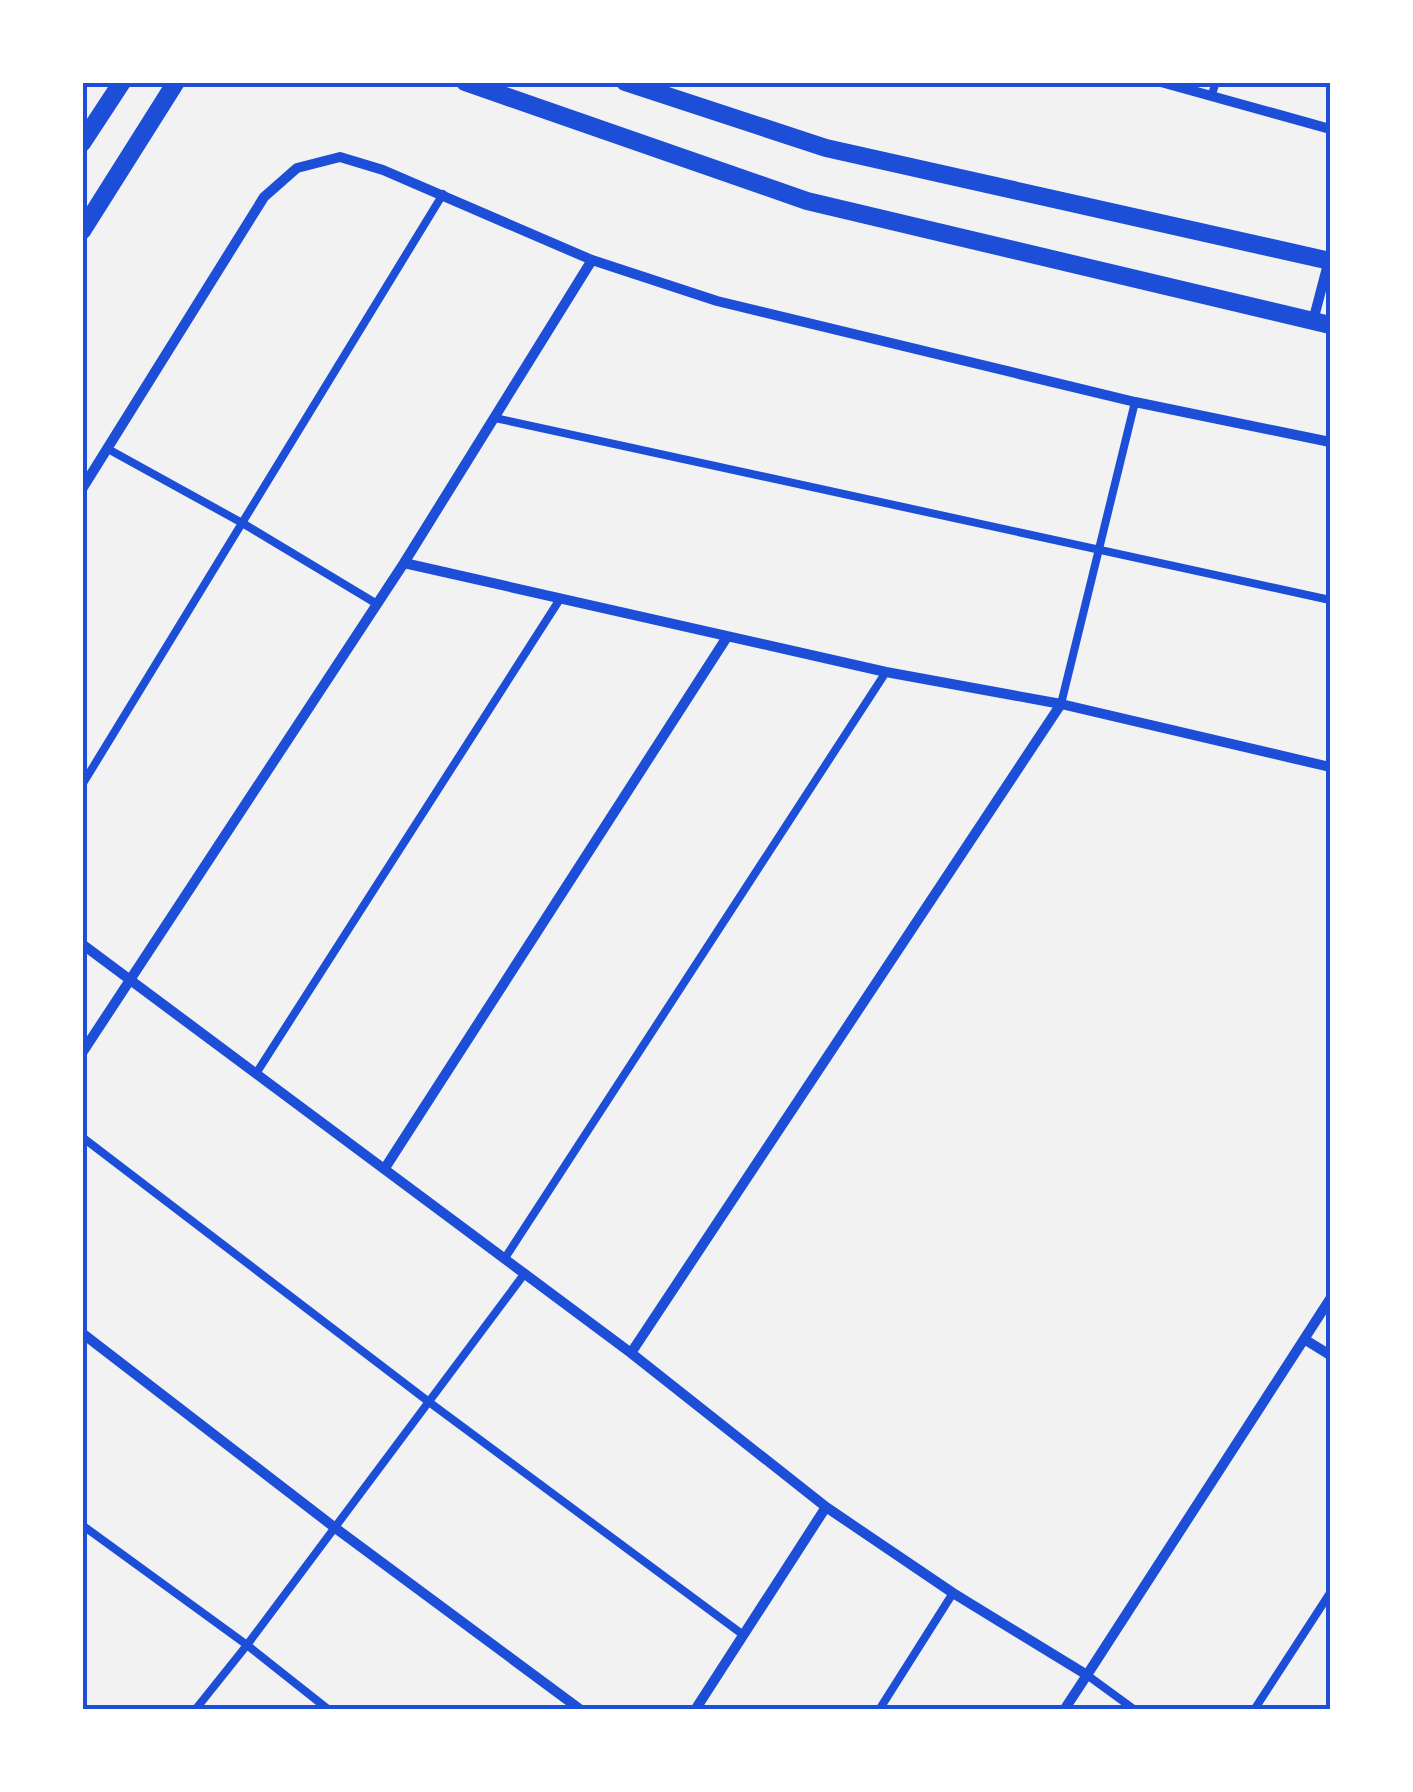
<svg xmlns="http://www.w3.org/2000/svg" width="1413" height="1792" font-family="Manrope,sans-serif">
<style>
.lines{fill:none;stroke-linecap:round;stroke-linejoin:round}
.service{stroke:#1d4ed8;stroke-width:8}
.minor{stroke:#1d4ed8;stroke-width:10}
.tertiary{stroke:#1d4ed8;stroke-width:18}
.neatline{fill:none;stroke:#1d4ed8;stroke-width:4}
</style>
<rect width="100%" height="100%" fill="#f2f2f2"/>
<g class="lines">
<path class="service" d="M1212,94l4,-12
M495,418l835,182
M108,449l136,75 133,80
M1061,704l74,-302
M82,785l361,-591
M257,1072l303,-473
M82,1137l347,265 313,232
M505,1258l381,-586
M82,1525l165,120 82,65
M1087,1675l48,35
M195,1710l52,-65 278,-372
M879,1710l74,-117
M1254,1710l76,-117"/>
<path class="minor" d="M1161,82l169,47
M1313,321l16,-61
M82,489l182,-292 33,-29 43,-11 43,13 209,90 125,41 418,101 195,40
M404,563l482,109 175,32 269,63
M82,944l549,409 195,154 127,86 134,82 243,-376
M82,1053l322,-490 188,-303
M385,1168l342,-531
M82,1333l252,194 247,183
M1304,1339l26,16
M631,1353l430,-649
M695,1710l131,-203
M1064,1710l23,-35"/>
<path class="tertiary" d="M465,82l342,119 523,124
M625,82l201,66 504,113
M82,143l40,-61
M82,231l94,-149"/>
</g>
<rect width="1413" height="1792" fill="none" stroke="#ffffff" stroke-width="170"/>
<rect x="85" y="85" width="1243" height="1622" class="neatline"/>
</svg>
